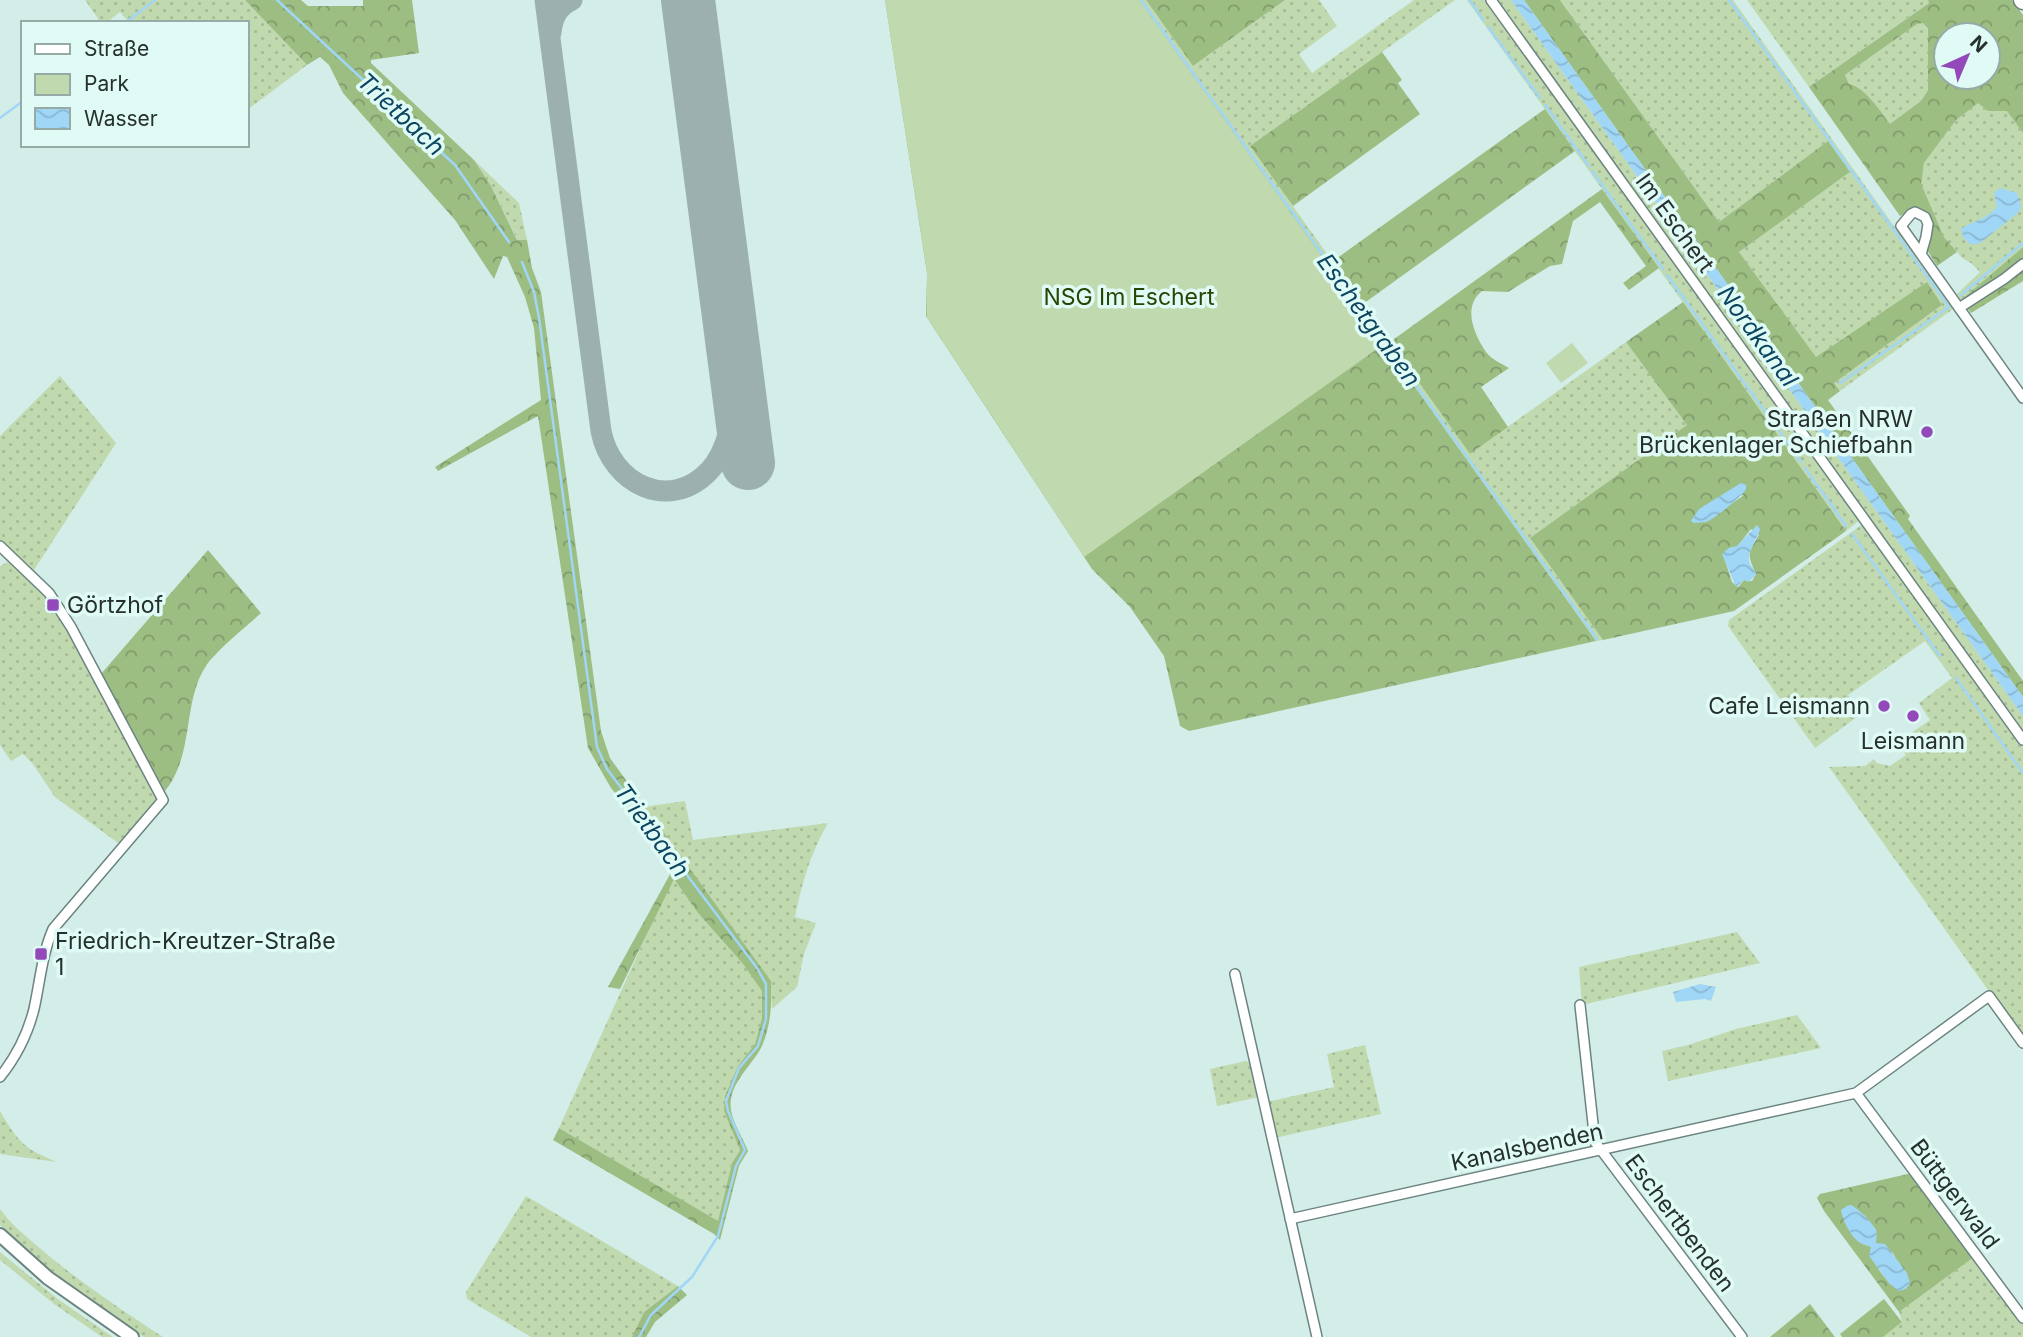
<svg xmlns="http://www.w3.org/2000/svg" width="2023" height="1337" font-family="Inter,sans-serif">
<style>
.grass{fill:url(#grass-dots)}
.forest{fill:url(#forest-crowns);fill-rule:evenodd}
.park{fill:#c1d9af}
.water{fill:url(#water-waves)}
.lines{fill:none;stroke-linecap:round;stroke-linejoin:round}
.stream{stroke:#a0d6f6;stroke-width:2.5}
.taxiway{stroke:#9cb1ae;stroke-width:21}
.runway{stroke:#9cb1ae;stroke-width:54}
.street-casing{stroke:#6c8480;stroke-width:12}
.secondary-casing{stroke:#6c8480;stroke-width:16}
.highway-casing{stroke:#6c8480;stroke-width:19}
.street{stroke:#fff;stroke-width:9}
.secondary{stroke:#fff;stroke-width:12}
.highway{stroke:#fff;stroke-width:16}
.poi-dot{fill:#9449bb;stroke:#e0fbf6;stroke-width:2.5}
.labels{text-anchor:middle;dominant-baseline:central;stroke-width:7;stroke-linejoin:round;paint-order:stroke}
.street-label{font-size:23px;fill:#26302e;stroke:#e0fbf6}
.park-label{font-size:23px;fill:#284503;stroke:#e0fbf6}
.poi-label{font-size:23px;fill:#26302e;stroke:#e0fbf6;text-anchor:end}
.water-label{font-size:24px;font-style:italic;fill:#0d4560;stroke:#e0fbf6}
</style>
<defs>
<pattern id="grass-dots" width="8" height="8" patternUnits="userSpaceOnUse" patternTransform="scale(1.75)"><rect width="8" height="8" fill="#c1d9af"/><path d="M2 2h.1M6 6h.1" fill="none" stroke="#a6bb97" stroke-width="1.8" stroke-linecap="round"/></pattern>
<pattern id="forest-crowns" width="20" height="18" patternUnits="userSpaceOnUse" patternTransform="scale(1.75)"><rect width="20" height="18" fill="#9dbe83"/><path d="M2 6a3 3 0 1 1 6 0M12 15a3 3 0 1 1 6 0" fill="none" stroke="#809b6c"/></pattern>
<pattern id="water-waves" width="16" height="10" patternUnits="userSpaceOnUse" patternTransform="scale(1.75)"><rect width="16" height="10" fill="#a0d6f6"/><path d="M0 5q4-4 8 0t8 0" fill="none" stroke="#8ab8d3"/></pattern>
</defs>
<rect width="100%" height="100%" fill="#d3ede9"/>
<path class="grass" d="M85,0h160l62,65 -60,45v-87h-117l-10,-11 -14,11h-5z
M1139,0h7l47,66 92,-66h34l18,26 -38,28 13,19 102,-73h41l-205,146 220,308 156,-112 62,83 -158,113 73,102 -7,1z
M1467,0h20l373,520 -14,11z
M1498,0h13l512,716v16z
M1560,0h173l220,309 -113,82 -6,-8 108,-78 -15,-22 -111,75 -77,-106 111,-80 -23,-30 -108,80z
M1747,0h181l2,2 -121,85z
M1923,23l5,7v60l-7,11 -31,24 -20,-26 -21,-15 -4,-9 72,-51z
M1978,102l10,9h20l15,22v114l-62,53 -4,-6 23,-22 -9,-9 -9,-5 -18,-21 -24,-53 4,-21 32,-44z
M474,160l45,43 8,37 -9,1 -27,-55z
M60,376l56,67 -82,127 21,23 18,30 92,168 -44,54 -66,-48 -22,-33 -10,-10 -12,7 -11,-16v-179l8,-4 -8,-8v-118z
M1863,524l160,223v292l-194,-272 36,-1 9,-7 3,4 13,3 16,-11 -8,-13 32,-22 -11,-17 33,-25 -27,-37 -77,54 13,19 -46,34 -87,-122 1,-6z
M685,801l8,39 135,-17c-18,31 -26,60 -33,94l21,6 -12,31 -7,33 -25,22 -1,-28 -128,-174z
M674,879l24,34 45,51 19,26v28l-7,26 -17,22 -14,45 16,39 -8,13 -14,59 -159,-94 107,-236z
M1737,932l23,31 -178,42 -3,-38z
M1797,1015l24,33 -153,33 -6,-30 26,-6 48,-16z
M1365,1045l16,69 -106,24 -8,-36 67,-15 -7,-33z
M1246,1061l6,3 8,33 -43,9 -7,-37z
M0,1111c19,32 23,37 57,51l-57,-8z
M526,1196l152,90 -34,26 -12,25h-101l-64,-38 -1,-7z
M0,1209c10,14 22,24 35,35 40,35 84,64 128,93h-19l-29,-18 -67,-51 -48,-43z
M0,1252l59,48 54,37h-11l-48,-33 -54,-44z
M1974,1257l49,65v15h-140l19,-15 -3,-10z"/>
<path class="forest" d="M245,0h56l7,6h55v-6h49l7,53 -48,7v3l103,97 17,26 26,54h10l5,28 9,24 60,439 9,27 161,223c1,22 0,44 -9,65 -9,19 -35,38 -31,64 2,13 12,28 17,41l-9,15 -19,74 -6,-6 -161,-94 6,-12 159,93 14,-58 8,-13 -16,-39 1,-15 13,-30 17,-22 7,-26v-27l-19,-27 -45,-51 -24,-34 -54,110 -12,-2 66,-120 -63,-79 -23,-40 -50,-332 -100,55 -3,-4 106,-67 -7,-72 -9,-31 -18,-40 -4,-1 -9,23 -39,-59 -112,-127 -14,-28 -9,-8 -13,8z
M885,0h254l457,641 -407,90 -9,-5 -16,-70 -34,-49 -38,-38 -166,-253 1,-43z
M1146,0h139l-92,66z
M1524,0h36l159,222 109,-81 22,31 -111,80 77,105 111,-75 15,23 -108,78 6,8 -12,9 82,116 -2,3 115,162v16z
M1928,0h84l11,15v118l-16,-22h-19l-10,-8 -22,17 -32,43 -3,21 23,53 13,15 -20,14 -10,-16 4,-24 -19,-16 -12,6 -91,-129 120,-84zM1923,23l5,6v61l-7,11 -31,23c-10,-13 -24,-36 -41,-40l-4,-9 72,-51zM1946,35h42v42h-42z
M1382,52l20,28 -4,3 22,31 -127,92 -43,-60z
M1545,109l30,42 -212,153 -30,-43z
M1602,189l57,79 -30,22 -6,-7 23,-17 -46,-64 -27,19 -11,43 -12,2 -42,26 -26,-1c-20,16 -8,43 4,61 5,7 16,12 23,16l-28,19 27,40 -38,27 -80,-112z
M2023,247v34l-52,32 -10,-13z
M1683,302l163,229 -112,80 -131,29 -73,-102 157,-113 -61,-83zM1744,495l-39,27 -14,-1c13,-20 30,-23 53,-26zM1751,529l8,6c-12,20 -12,18 -3,39l-4,7 -8,-1 -6,7 -6,-5 -9,-28 6,-6 8,-1z
M208,550l53,63c-14,13 -45,38 -55,53 -24,36 -11,88 -41,125l-64,-117z
M1912,1173l62,84 -75,55 -75,-101 -7,-13 3,-4zM1864,1215l12,15 -1,13 18,10 4,8 -7,23 -11,-14 -8,-23c-12,-6 -20,-10 -25,-25z
M678,1286l9,9 -32,27 -9,15h-14l12,-25z
M1884,1299l18,23 -19,15h-41l-2,-3z
M1810,1304l25,33h-65z"/>
<path class="park" d="M885,0h254l245,344 -300,213 -157,-240v-45z
M1572,343l16,20 -27,20 -15,-20z"/>
<path class="water" d="M1511,0h13l499,697v19z
M2000,188l17,5 4,13 -2,6 -40,32h-9l-7,-7 -2,-8c12,-9 22,-7 36,-22l-3,-14z
M1741,483l5,2v4c-3,7 -32,30 -40,33 -2,0 -11,1 -12,1l-3,-2 8,-12z
M1757,525l3,4c-2,11 -15,23 -10,35 2,3 5,6 6,10l-7,8 -5,-2 -8,7 -14,-33 7,-6 8,-2z
M1700,984l16,3 -5,14 -6,-2 -29,3 -3,-10z
M1851,1205c8,4 23,19 26,27 0,2 -1,9 -1,11l9,1 22,29 3,10 -4,6 -7,2 -9,-7 -21,-28 2,-9c-4,-2 -8,-2 -12,-5 -8,-5 -17,-23 -18,-32l6,-4z"/>
<g class="lines">
<path class="stream" d="M277,0l178,165 54,77
M1141,0l456,639
M1470,0l13,20
M1729,0l220,307 -109,76
M125,23l30,-23
M1488,27l52,71
M1545,105l44,61
M0,118l23,-17
M1592,171l71,98
M522,262l12,30 5,26 58,429 10,22 150,199 9,16v35l-8,27 -19,22 -13,33 2,10 17,39 -9,16 -18,70 -26,41 -41,38 -12,22
M1667,275l134,187
M1961,295l62,-52
M1805,468l41,58
M1852,534l88,122
M1956,678l67,95"/>
<path class="taxiway" d="M545,0l56,431c10,52 68,83 109,39 20,-22 25,-62 27,-92
M681,0l9,18
M551,33c1,-15 7,-27 21,-33"/>
<path class="runway" d="M688,0l60,463"/>
<g class="street-casing">
<path id="street" d="M1491,0l532,740
M1921,254l5,-17 2,-13 -3,-7 -10,-5 -4,2 -10,12 122,172
M1959,308l45,-29 19,-15
M0,546l49,47 22,34 92,173 -110,129c-11,25 -13,53 -19,80 -6,24 -18,48 -34,68
M1235,974l82,363
M1580,1005l15,137 147,195
M1856,1093l167,225
M1290,1219l566,-126 133,-97 34,47"/>
</g>
<g class="secondary-casing">
<path id="secondary" d="M0,1235l48,43 84,59"/>
</g>
<g class="highway-casing">
<path id="highway" d="M2022,0l1,1"/>
</g>
<use href="#street" class="street"/>
<use href="#secondary" class="secondary"/>
<use href="#highway" class="highway"/>
</g>
<g class="poi-dot">
<circle cx="1927" cy="432" r="7"/>
<rect x="46" y="598" width="14" height="14" rx="3.5"/>
<circle cx="1884" cy="706" r="7"/>
<circle cx="1913" cy="716" r="7"/>
<rect x="34" y="947" width="14" height="14" rx="3.5"/>
</g>
<g class="labels">
<g class="street-label">
<text transform="translate(1675 223) rotate(54)">Im Eschert</text>
<text transform="translate(1527 1147) rotate(-12)">Kanalsbenden</text>
<text transform="translate(1955 1194) rotate(53)">Büttgerwald</text>
<text transform="translate(1680 1223) rotate(53)">Eschertbenden</text>
</g>
<g class="park-label">
<text x="1129" y="297">NSG Im Eschert</text>
</g>
<g class="poi-label">
<text x="1913" y="419">Straßen NRW<tspan x="1913" dy="26">Brückenlager Schiefbahn</tspan></text>
<text x="67" y="605" text-anchor="start">Görtzhof</text>
<text x="1870" y="706">Cafe Leismann</text>
<text x="1913" y="741" text-anchor="middle">Leismann</text>
<text x="55" y="941" text-anchor="start">Friedrich-Kreutzer-Straße<tspan x="55" dy="26">1</tspan></text>
</g>
<g class="water-label">
<text transform="translate(401 114) rotate(43)">Trietbach</text>
<text transform="translate(1369 320) rotate(54)">Eschetgraben</text>
<text transform="translate(1758 336) rotate(54)">Nordkanal</text>
<text transform="translate(652 830) rotate(54)">Trietbach</text>
</g>
</g>
<rect x="21" y="21" width="228" height="126" fill="#e0fbf6" stroke="#96aaa6" stroke-width="2"/>
<rect x="35" y="44" width="35" height="10" fill="#ffffff" stroke="#96aaa6" stroke-width="2"/>
<text x="84" y="56" font-size="21" fill="#26302e">Straße</text>
<rect x="35" y="74" width="35" height="21" fill="#c1d9af" stroke="#96aaa6" stroke-width="2"/>
<text x="84" y="91" font-size="21" fill="#26302e">Park</text>
<rect x="35" y="108" width="35" height="21" fill="url(#water-waves)" stroke="#96aaa6" stroke-width="2"/>
<text x="84" y="126" font-size="21" fill="#26302e">Wasser</text>
<g transform="translate(1967 56) rotate(44)"><circle r="33" fill="#e0fbf6" stroke="#96aaa6" stroke-width="2"/>
<path d="M0-5L12 26L0 18L-12 26Z" fill="#9449bb"/>
<text y="-10" font-size="19" font-weight="bold" text-anchor="middle" fill="#26302e">N</text>
</g>
</svg>
